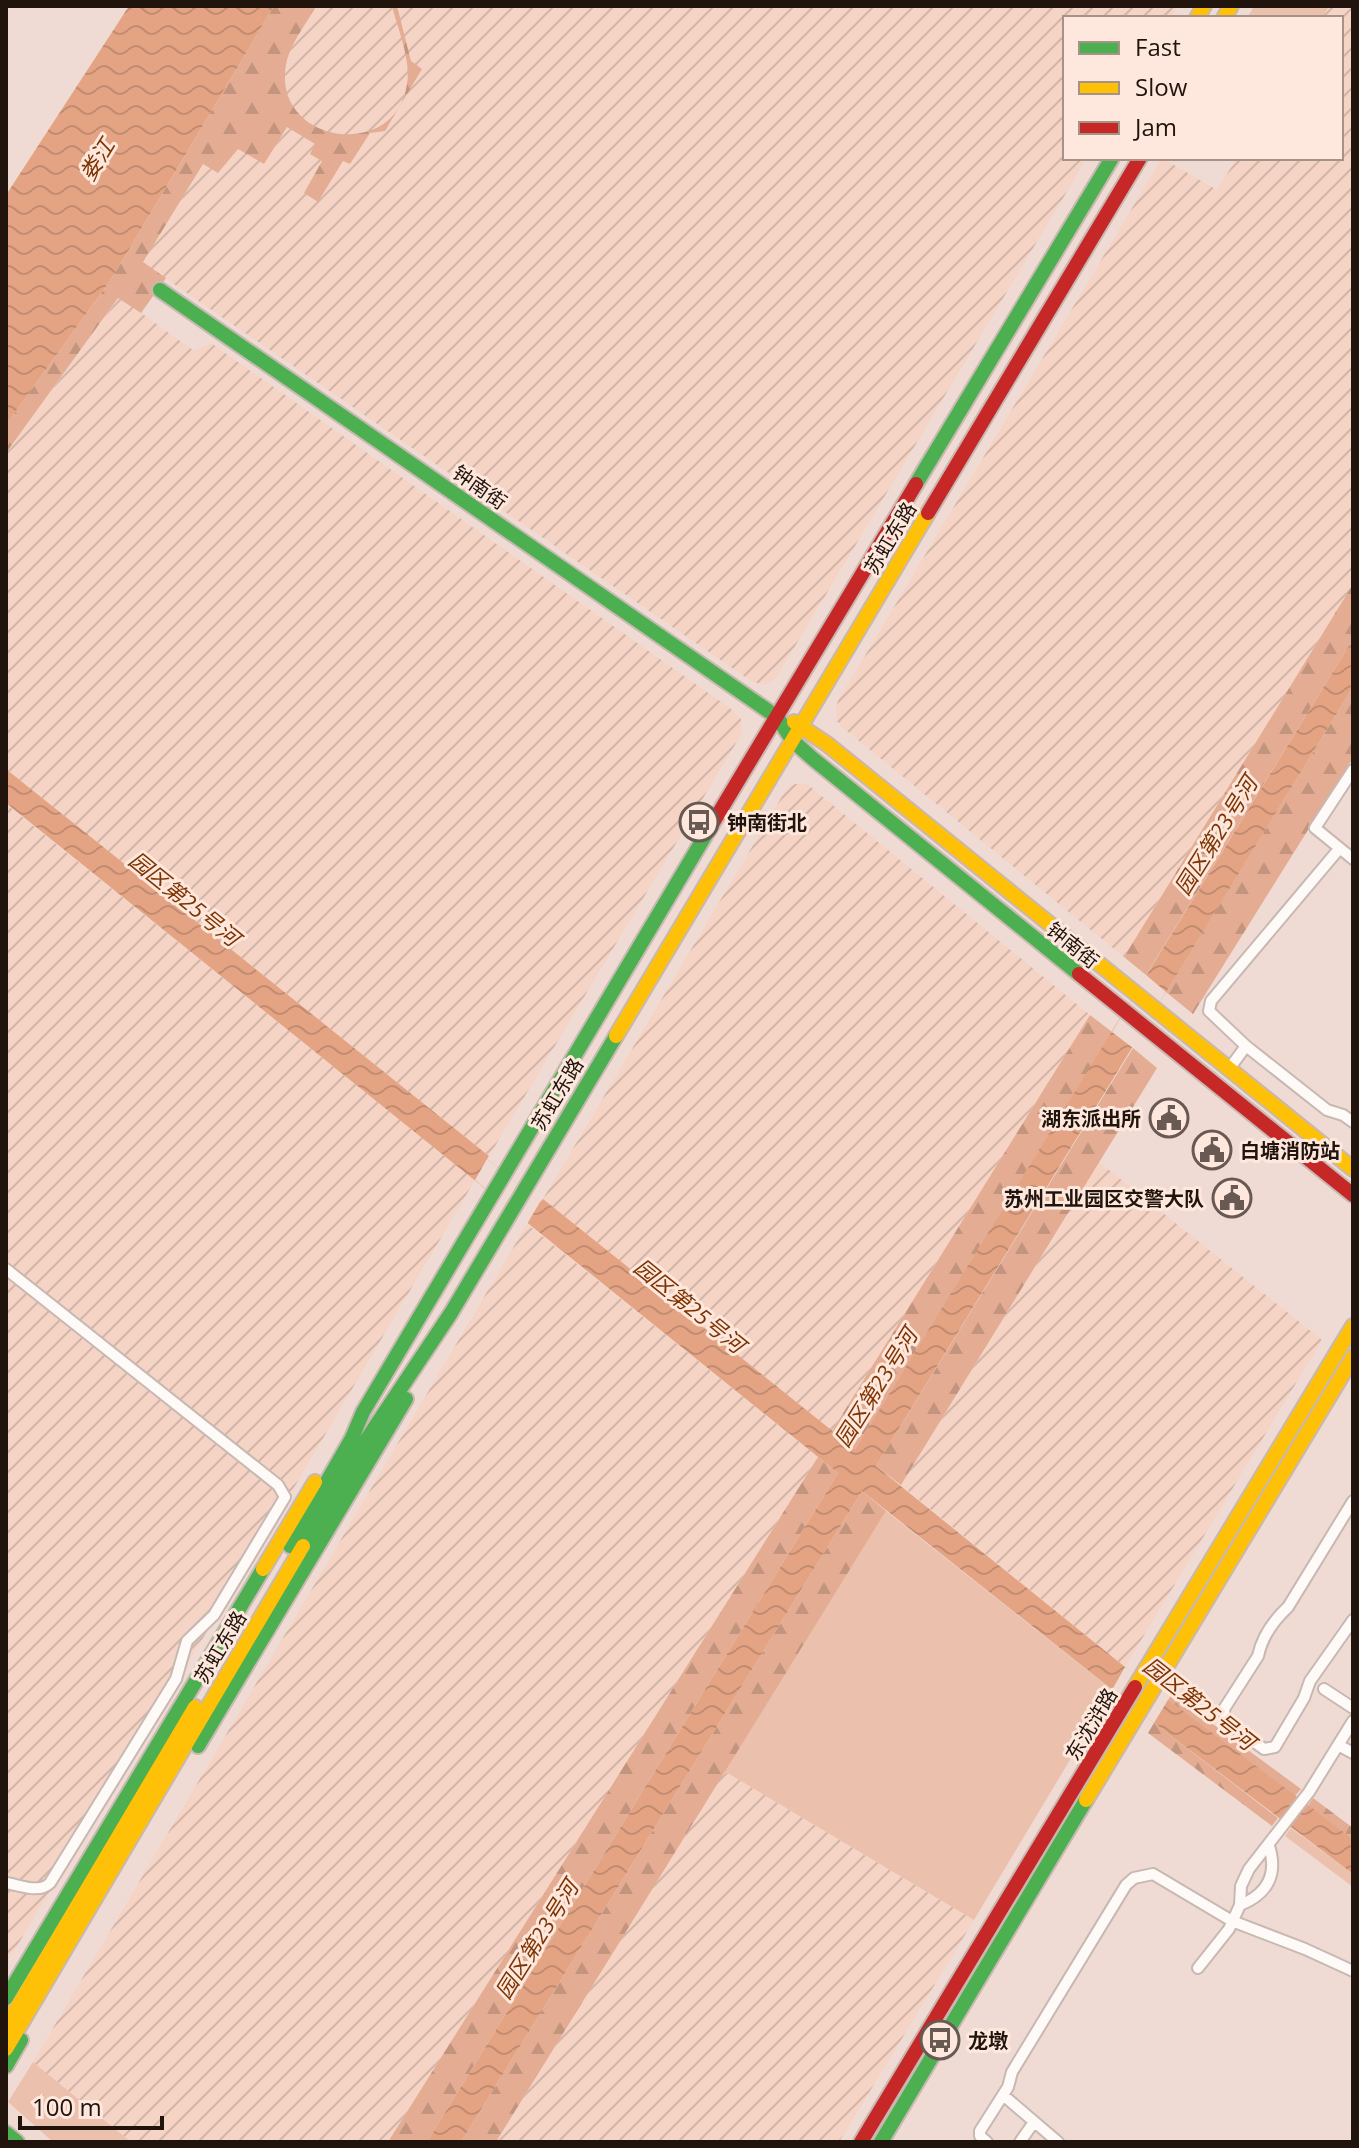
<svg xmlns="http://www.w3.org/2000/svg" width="1359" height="2148" font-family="'Open Sans','Noto Sans SC',sans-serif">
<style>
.industrial{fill:url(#industrial-furrows)}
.green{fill:#ebc1ad}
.forest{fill:url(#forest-firs)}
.water{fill:url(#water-waves)}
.pier{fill:#efdbd3}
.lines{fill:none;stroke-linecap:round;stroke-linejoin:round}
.street-casing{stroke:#c8b8b2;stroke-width:14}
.fast-casing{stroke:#c8b8b2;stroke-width:18}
.slow-casing{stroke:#c8b8b2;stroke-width:18}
.jam-casing{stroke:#c8b8b2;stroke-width:18}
.street{stroke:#fdfaf8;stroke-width:10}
.fast{stroke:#4caf50;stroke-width:14}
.slow{stroke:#ffc107;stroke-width:14}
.jam{stroke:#c62828;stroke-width:14}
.labels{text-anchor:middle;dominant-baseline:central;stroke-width:6;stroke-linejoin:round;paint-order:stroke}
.street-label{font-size:20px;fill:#20140d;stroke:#fee8dd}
.poi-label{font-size:20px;font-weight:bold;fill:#20140d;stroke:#fee8dd;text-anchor:start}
.water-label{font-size:22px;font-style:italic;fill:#7e3300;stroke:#fee8dd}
</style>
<defs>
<pattern id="industrial-furrows" width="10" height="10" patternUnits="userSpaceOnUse" patternTransform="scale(2)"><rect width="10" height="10" fill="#f5d4c5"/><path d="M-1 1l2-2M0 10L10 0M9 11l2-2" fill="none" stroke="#d2b5a8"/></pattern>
<pattern id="forest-firs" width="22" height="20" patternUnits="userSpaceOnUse" patternTransform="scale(2)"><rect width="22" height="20" fill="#e4ad93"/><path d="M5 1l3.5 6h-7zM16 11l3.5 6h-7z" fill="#c3947e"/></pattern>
<pattern id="water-waves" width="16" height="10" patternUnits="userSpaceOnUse" patternTransform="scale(2)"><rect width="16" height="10" fill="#e4a484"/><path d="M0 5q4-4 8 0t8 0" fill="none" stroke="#c38c71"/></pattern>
</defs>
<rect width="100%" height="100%" fill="#efdbd3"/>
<path class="industrial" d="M300,6h878l-8,12h-105v140h22l-311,520 -11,7 -14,-4 -609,-419z
M1329,6h24v578l-229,373 -282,-230 -5,-6 -1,-12 2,-8 324,-543 55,32 20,-32h104v-140h-19z
M119,297l75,54 17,-8 520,366 10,10 1,14 -253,423 -483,-387v-316z
M795,784h12l283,231 -258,416 -289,-232 244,-411z
M6,804l469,376 -183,311 -286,473z
M1099,1162l223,178 -197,327 -224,-182z
M527,1224l291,233 -430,685h-257l-98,-80z
M724,1771l250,149 -135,222h-343z"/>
<path class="green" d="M1254,6h75l-7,12h-75z
M886,1511l226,179 -138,230 -250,-149z
M1291,1828l62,46v13l-68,-51z
M33,2062l98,80h-78l-45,-40z"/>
<path class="forest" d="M274,6h42c-9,17 -24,35 -29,54 -20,83 109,104 120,24 4,-25 -9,-54 -15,-78h5l14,55 11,8 -37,62 -15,2 -20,31 -7,-3 -25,41 -14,-9 18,-32 -12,-7 5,-10 -28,-17 -23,37 -26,-15 -20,24 -15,-9 -60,98 23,16 -25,35 -23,-15 -112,155v-28l106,-147z
M1353,584v55l-207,336 -22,-18z
M1353,687v71l-160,256 -27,-22z
M1090,1015l22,17 -257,417 -23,-18z
M1133,1048l24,20 -256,417 -25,-19z
M818,1457l20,16 -411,669h-39z
M862,1491l24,20 -390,631h-35z
M1172,1694l129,95 -6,7 -127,-96z
M1154,1723l124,95 -6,8 -124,-93z
M1313,1798l40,30v11l-45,-33z"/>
<path class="water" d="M129,6h145l-162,272 -106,147v-230z
M1353,639v48l-477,779 249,201 228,172v35l-199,-151 -292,-232 -401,651h-34l411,-669 -832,-670v-34l483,387 -2,3 49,40 4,3 3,-3 312,250z"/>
<path class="pier" d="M1146,975l20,17 -33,56 -21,-16z
M487,1159l53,43 -13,22 -52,-44z
M1125,1667l44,31 -15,25 -42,-33z"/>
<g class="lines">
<g class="street-casing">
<path id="street" d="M1353,770l-38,58 38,31
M1339,849l-128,152 -2,10 37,35 81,64 16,5 10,7
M1229,1069l17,-23
M6,1269l272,216 7,12 -71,118 -27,26 -11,38 -126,204c-11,11 -30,2 -44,0
M1353,1501l-65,106c-14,13 -26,30 -30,49l-34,53 1,12 39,28 11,-2 29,-49 6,-17 43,-61
M1324,1689l29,19
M1338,1745l15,8
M1240,1905c28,-11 38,-31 29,-59
M1198,1968l31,-39 11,-24 1,-19 8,-17 60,-77 44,-71
M1003,2095l55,47
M987,2142l-7,-6v-5l28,-44 4,-15 114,-187 8,-7 19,-4 79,47 73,28 48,22
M1020,2142l14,-20"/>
</g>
<g class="fast-casing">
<path id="fast" d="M160,290l617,427
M916,484l196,-326
M777,717l16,24 19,17 267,216
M290,1546l62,-108 11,-26 345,-581
M303,1546l58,-98 90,-135 165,-277
M198,1746l208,-347
M6,1998l257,-429
M6,2066l15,-26
M6,2133l11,9
M881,2142l205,-342"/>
</g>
<g class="slow-casing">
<path id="slow" d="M1197,18l7,-12
M1224,18l7,-12
M794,722l33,22 526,425
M616,1036l312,-523
M263,1569l52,-87
M1135,1687l218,-361
M1086,1800l267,-443
M6,2026l189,-319
M6,2049l297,-503"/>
</g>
<g class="jam-casing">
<path id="jam" d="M928,513l212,-355
M708,831l208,-347
M1079,974l274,221
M861,2142l274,-455"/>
</g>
<use href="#street" class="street"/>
<use href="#fast" class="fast"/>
<use href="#slow" class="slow"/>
<use href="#jam" class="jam"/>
</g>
<defs>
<g id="bus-ring" transform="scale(2)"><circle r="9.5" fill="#fee8dd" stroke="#685a52" stroke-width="1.5"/><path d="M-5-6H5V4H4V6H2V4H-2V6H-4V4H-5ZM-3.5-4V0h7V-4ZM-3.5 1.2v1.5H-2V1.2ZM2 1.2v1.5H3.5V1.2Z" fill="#685a52"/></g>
<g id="civic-ring" transform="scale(2)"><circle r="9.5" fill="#fee8dd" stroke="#685a52" stroke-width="1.5"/><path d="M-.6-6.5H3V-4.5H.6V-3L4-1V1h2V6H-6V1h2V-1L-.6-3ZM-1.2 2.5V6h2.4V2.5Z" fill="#685a52"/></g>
</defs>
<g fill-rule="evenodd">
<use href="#bus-ring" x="699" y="822"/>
<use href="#civic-ring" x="1169" y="1118"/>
<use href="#civic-ring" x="1212" y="1150"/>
<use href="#civic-ring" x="1232" y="1198"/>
<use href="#bus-ring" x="940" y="2040"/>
</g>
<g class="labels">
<g class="street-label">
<text transform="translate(480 487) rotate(35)">钟南街</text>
<text transform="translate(890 538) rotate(-59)">苏虹东路</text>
<text transform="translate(1073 945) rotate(39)">钟南街</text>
<text transform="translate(557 1094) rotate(-59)">苏虹东路</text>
<text transform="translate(220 1647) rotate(-59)">苏虹东路</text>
<text transform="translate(1091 1724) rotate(-59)">东沈浒路</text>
</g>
<g class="poi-label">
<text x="727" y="822">钟南街北</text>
<text x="1141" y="1118" text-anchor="end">湖东派出所</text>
<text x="1240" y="1150">白塘消防站</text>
<text x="1204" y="1198" text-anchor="end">苏州工业园区交警大队</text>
<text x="968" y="2040">龙墩</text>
</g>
<g class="water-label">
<text transform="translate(96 159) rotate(-58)">娄江</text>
<text transform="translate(1215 835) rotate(-58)">园区第23号河</text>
<text transform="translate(185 898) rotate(39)">园区第25号河</text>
<text transform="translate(690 1305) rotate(39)">园区第25号河</text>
<text transform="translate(875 1387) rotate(-58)">园区第23号河</text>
<text transform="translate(1200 1703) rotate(38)">园区第25号河</text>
<text transform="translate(536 1939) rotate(-58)">园区第23号河</text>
</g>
</g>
<rect width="1359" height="2148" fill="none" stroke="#20140d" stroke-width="16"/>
<rect x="1063" y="16" width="280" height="144" fill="#fee8dd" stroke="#a5938a" stroke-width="2"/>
<rect x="1079" y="42" width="40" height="12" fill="#4caf50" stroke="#a5938a" stroke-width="2"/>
<text x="1135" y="56" font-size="24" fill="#20140d">Fast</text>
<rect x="1079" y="82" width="40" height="12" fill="#ffc107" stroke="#a5938a" stroke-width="2"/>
<text x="1135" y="96" font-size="24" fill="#20140d">Slow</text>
<rect x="1079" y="122" width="40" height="12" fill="#c62828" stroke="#a5938a" stroke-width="2"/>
<text x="1135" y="136" font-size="24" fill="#20140d">Jam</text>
<path d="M20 2116v12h142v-12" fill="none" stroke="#20140d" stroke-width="4"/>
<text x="32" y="2116" font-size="24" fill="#20140d" stroke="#fee8dd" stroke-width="6" paint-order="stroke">100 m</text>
</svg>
